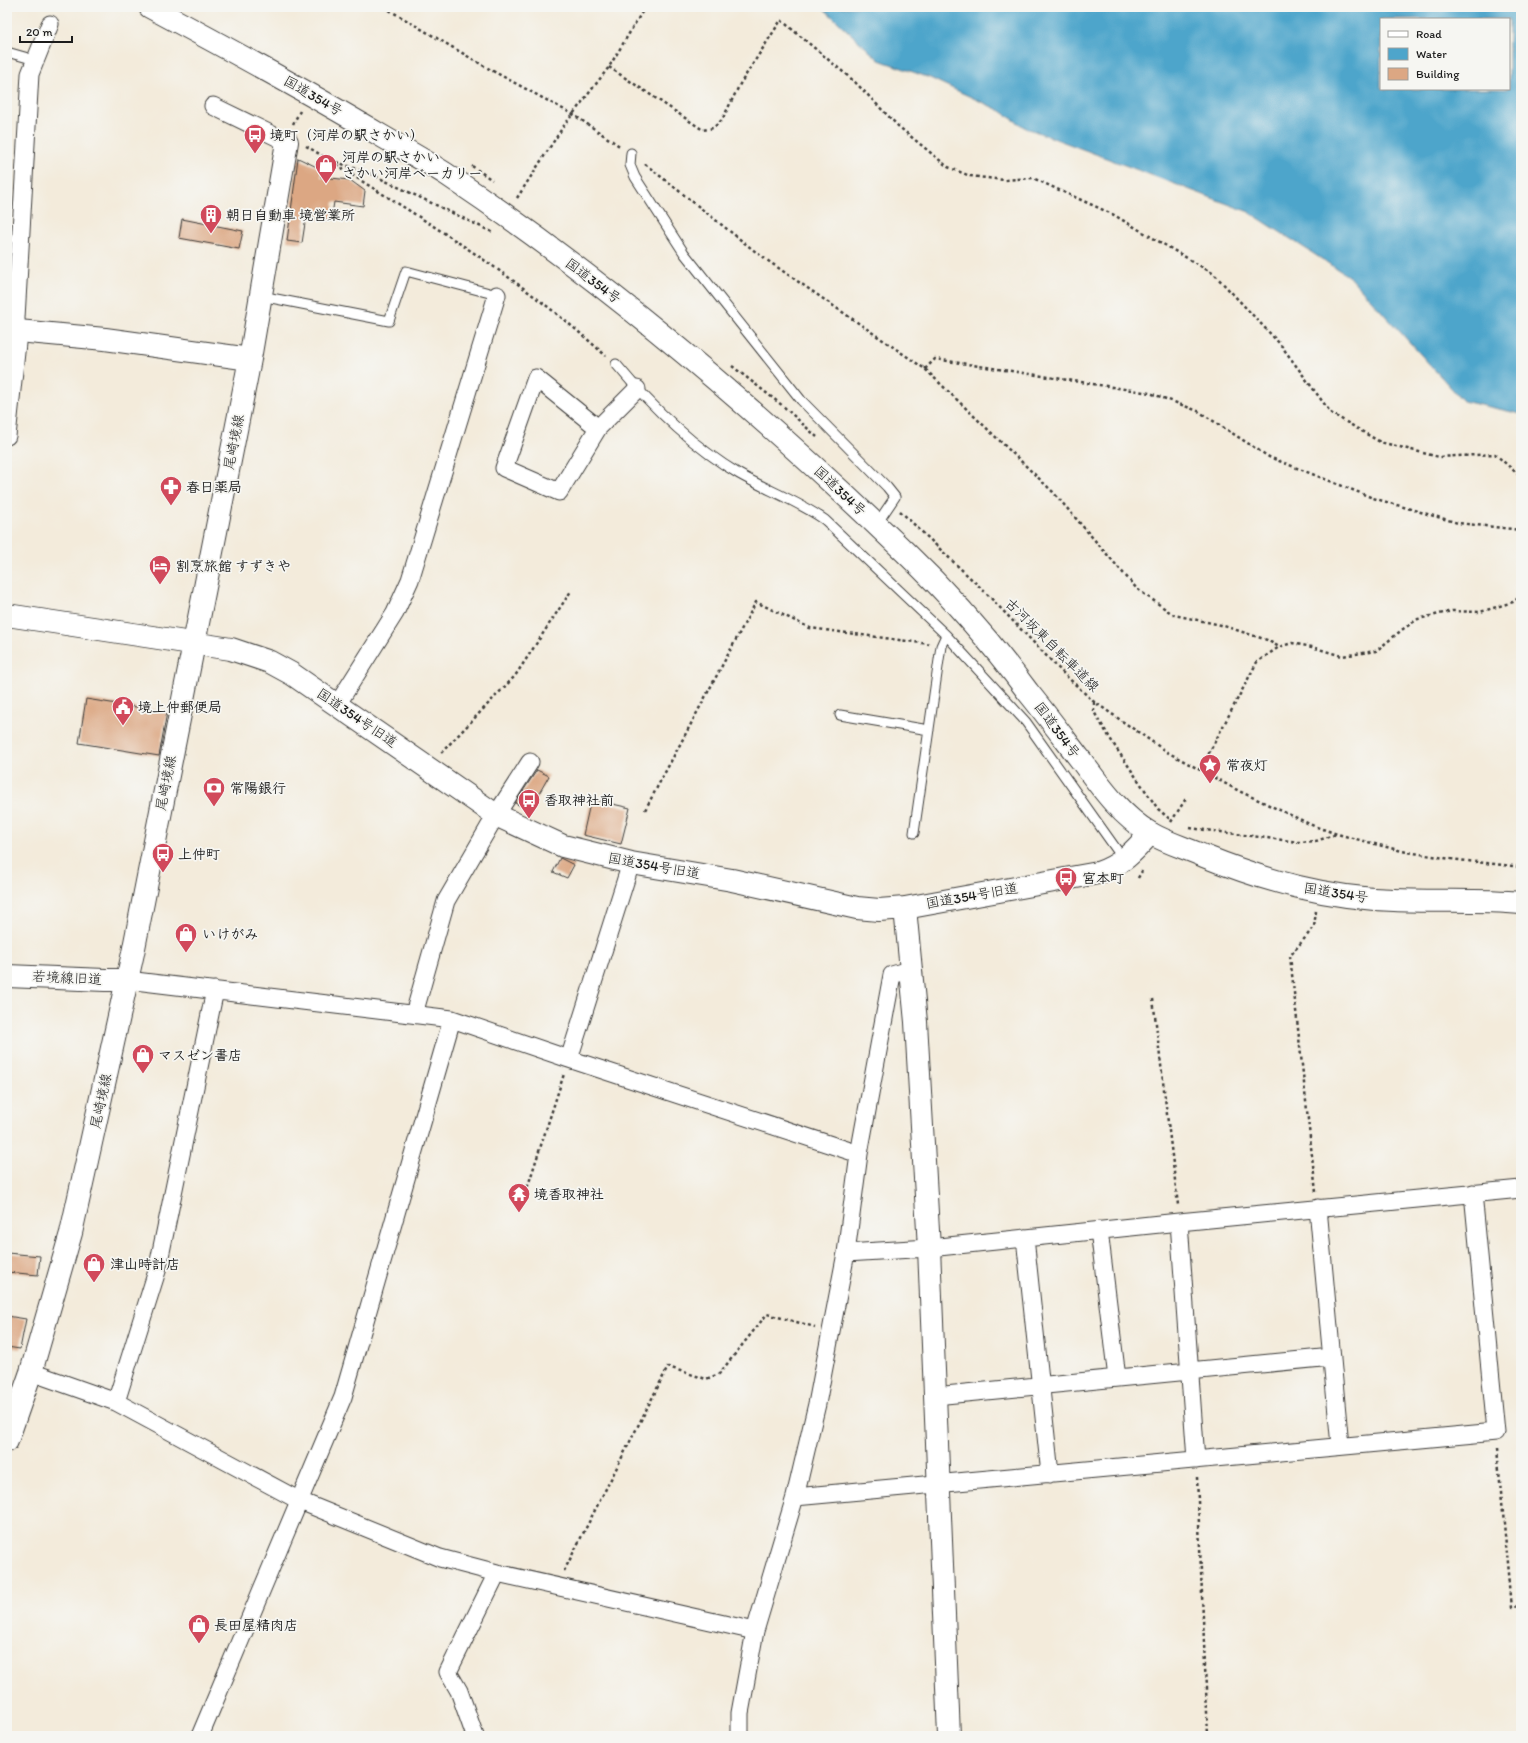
<svg xmlns="http://www.w3.org/2000/svg" width="1528" height="1743" font-family="Itim,'Klee One',sans-serif">
<style>
.water{fill:#4ea5cb;stroke:#356074;fill-rule:evenodd}
.building{fill:#dca783}
.lines{fill:none;stroke-linecap:round;stroke-linejoin:round}
.lane-casing{stroke:#3c3b39;stroke-width:11}
.street-casing{stroke:#3c3b39;stroke-width:19}
.secondary-casing{stroke:#3c3b39;stroke-width:24}
.highway-casing{stroke:#3c3b39;stroke-width:24}
.path{stroke:#3c3b39;stroke-width:2.5;stroke-dasharray:3 3;stroke-linecap:butt}
.lane{stroke:#fff;stroke-width:9}
.street{stroke:#fff;stroke-width:17}
.secondary{stroke:#fff;stroke-width:22}
.highway{stroke:#fff;stroke-width:22}
.labels{text-anchor:middle;dominant-baseline:central;stroke-width:3.5;stroke-linejoin:round;paint-order:stroke}
.street-label{font-size:14px;fill:#1c1c1c;stroke:#f6f6f2}
.poi-label{font-size:14px;font-weight:bold;fill:#1c1c1c;stroke:#f6f6f2;text-anchor:start}
</style>
<rect width="100%" height="100%" fill="#f6f6f2"/>
<filter id="ink" filterUnits="userSpaceOnUse"><feTurbulence type="fractalNoise" baseFrequency=".025" numOctaves="2"/><feDisplacementMap in="SourceGraphic" scale="8" xChannelSelector="R" yChannelSelector="G"/><feConvolveMatrix kernelMatrix="1 2 1 2 8 2 1 2 1" color-interpolation-filters="sRGB"/></filter>
<filter id="wash" filterUnits="userSpaceOnUse"><feTurbulence type="fractalNoise" baseFrequency=".012" numOctaves="4" result="noise"/><feDisplacementMap in="SourceGraphic" scale="16" xChannelSelector="R" yChannelSelector="G"/><feGaussianBlur stdDeviation="0.9" result="paint"/><feColorMatrix in="noise" values="0 0 0 0 0 0 0 0 0 0 0 0 0 0 0 0 0 1.4 0 .05"/><feComposite in="paint" operator="in"/></filter>
<g filter="url(#wash)">
<rect width="100%" height="100%" fill="#f3ebdb"/>
<path class="water" d="M822,7h699v407l-58,-13 -112,-123 -102,-66 -225,-85 -23,-16 -71,-33 -51,-18zM1381,19h128v70h-128z"/>
<g id="blocks">
<path class="building" d="M298,158l23,11v8l29,3 15,11 -2,15 -29,-4 -3,19 -25,-4 -4,26 -15,-2z
M182,219l61,12 -4,18 -60,-11z
M86,699l81,13 -8,44 -80,-13z
M537,770l12,6 -20,35 -14,-8z
M591,799l39,9 -9,36 -38,-9z
M560,858l14,7 -7,13 -14,-6z
M7,1253l33,3 -2,19 -31,-3z
M7,1316l19,3 -6,30 -13,-2z"/>
</g>
</g>
<g filter="url(#ink)">
<use href="#blocks" fill-opacity="0" stroke="#3c3b39" stroke-width="1"/>
<g class="lines">
<g class="lane-casing">
<path id="lane" d="M7,52l28,8
M631,153l-1,12 5,12 49,76 117,147 86,87 8,10 -19,28
M261,296l128,25 17,-50 91,24
M616,364c35,42 76,82 123,110 28,16 59,27 86,46l121,115 80,87 98,138
M840,715l89,15
M914,833l27,-187 5,-11"/>
</g>
<g class="street-casing">
<path id="street" d="M213,106l74,36
M598,428l-62,-50 -32,90 55,24 39,-64 39,-39
M7,436l10,-93 -1,-25 14,-244 20,-50
M337,705l58,-92 15,-33 87,-285
M127,980l325,39 117,40 62,-196
M414,1014l32,-113 50,-86 34,-53
M569,1059l290,95
M1318,1208l22,238
M1179,1222l17,238
M1099,1230l18,148
M1025,1238l25,236
M846,1253l13,-99 33,-179 20,-6
M31,1372l85,30 184,99 140,57 57,15 258,58
M935,1396l397,-39
M116,1402l41,-131 58,-281
M795,1497l701,-65 -23,-239
M200,1736l143,-339 109,-378
M475,1736l-16,-45 -11,-19 49,-99
M740,1736v-23l15,-82 40,-134 22,-93 29,-151 83,-5 250,-26 342,-33"/>
</g>
<g class="secondary-casing">
<path id="secondary" d="M7,330l98,9 145,20
M7,615l224,34 39,13 22,12 204,141 67,31 68,17 101,17 125,28 22,2 26,-2 193,-35c22,-7 37,-22 52,-40
M905,908l11,114 13,226 20,488
M7,976l98,4h22
M7,1441l24,-69 40,-139 62,-280 117,-594 37,-217"/>
</g>
<g class="highway-casing">
<path id="highway" d="M150,7c77,41 154,83 230,128 22,13 44,25 66,39 165,110 316,240 459,378 45,43 86,90 123,140 18,22 35,45 52,67 20,27 40,56 70,74 17,10 36,15 54,23 62,25 123,42 190,44 42,2 85,-1 127,3"/>
</g>
<path class="path" d="M384,7l107,63 83,45 47,32
M609,67l94,63 10,-2 9,-8 18,-36 41,-64 74,62 43,44 50,41 22,9 34,4 29,-2 81,37 100,59 66,70 51,69 49,29 59,15 56,-3 26,23
M293,124l7,-13
M306,146c21,12 41,26 62,39 83,51 166,105 238,171
M336,162l33,11 125,60
M645,164l116,92 164,113 128,123 84,97 37,26 47,10 46,15 12,7
M472,166l20,14
M517,198l46,-71 46,-60 36,-60
M732,366l51,40 34,31
M925,369l10,-10 215,34 48,18 71,46 104,41 85,25 63,7
M900,511l84,80 79,82 30,28 74,51 72,39 75,35 23,8 65,17 48,8 71,8
M1094,702v10l22,36 42,61 14,12
M441,753l74,-77 56,-85
M1200,770l57,-108 22,-15 13,-4 20,4 30,9 34,-5 27,-22 15,-10 34,-8 28,1 33,-10 8,-6
M645,810l111,-208 54,26 119,16
M1171,822l16,-25
M1190,828l108,14 18,-1 21,-7
M1138,878l4,-7
M1316,911l-2,16 -24,29 26,236
M1153,999l25,206
M524,1198l40,-124
M1497,1449l15,158 9,-1
M1197,1477l11,259
M564,1571l104,-204 38,12 13,-5 48,-60 48,13"/>
<use href="#lane" class="lane"/>
<use href="#street" class="street"/>
<use href="#secondary" class="secondary"/>
<use href="#highway" class="highway"/>
</g>
</g>
<defs>
<g id="bus-pin" transform="scale(1.15)"><path d="M0 17L-7.5 6A9.5 9.5 0 1 1 7.5 6Z" fill="#d1495b" stroke="#f6f6f2"/><path d="M-5-6H5V4H4V6H2V4H-2V6H-4V4H-5ZM-3.5-4V0h7V-4ZM-3.5 1.2v1.5H-2V1.2ZM2 1.2v1.5H3.5V1.2Z" fill="#fff"/></g>
<g id="shop-pin" transform="scale(1.15)"><path d="M0 17L-7.5 6A9.5 9.5 0 1 1 7.5 6Z" fill="#d1495b" stroke="#f6f6f2"/><path d="M-5-2.5h2.3a2.7 3.5 0 0 1 5.4 0H5L5.5 6h-11ZM-1.5-2.5h3a1.5 2.3 0 0 0-3 0Z" fill="#fff"/></g>
<g id="building-pin" transform="scale(1.15)"><path d="M0 17L-7.5 6A9.5 9.5 0 1 1 7.5 6Z" fill="#d1495b" stroke="#f6f6f2"/><path d="M-4-6H4V6H1V3H-1V6H-4ZM-2.5-4.3h1.7v1.8h-1.7ZM.8-4.3h1.7v1.8H.8ZM-2.5-1h1.7V.8h-1.7ZM.8-1h1.7V.8H.8Z" fill="#fff"/></g>
<g id="pharmacy-pin" transform="scale(1.15)"><path d="M0 17L-7.5 6A9.5 9.5 0 1 1 7.5 6Z" fill="#d1495b" stroke="#f6f6f2"/><path d="M-2-6h4v4h4v4h-4v4h-4v-4h-4v-4h4Z" fill="#fff"/></g>
<g id="hotel-pin" transform="scale(1.15)"><path d="M0 17L-7.5 6A9.5 9.5 0 1 1 7.5 6Z" fill="#d1495b" stroke="#f6f6f2"/><path d="M-6-4.5h1.5V1H6V5H4.5V3h-9V5H-6ZM-4 0a1.8 1.8 0 1 1 3.6 0ZM.5 0V-2.5h3Q6-2.5 6 0Z" fill="#fff"/></g>
<g id="civic-pin" transform="scale(1.15)"><path d="M0 17L-7.5 6A9.5 9.5 0 1 1 7.5 6Z" fill="#d1495b" stroke="#f6f6f2"/><path d="M-.6-6.5H3V-4.5H.6V-3L4-1V1h2V6H-6V1h2V-1L-.6-3ZM-1.2 2.5V6h2.4V2.5Z" fill="#fff"/></g>
<g id="sight-pin" transform="scale(1.15)"><path d="M0 17L-7.5 6A9.5 9.5 0 1 1 7.5 6Z" fill="#d1495b" stroke="#f6f6f2"/><path d="M0-6L1.8-2.2L6-1.7L2.9 1.2L3.7 5.4L0 3.3L-3.7 5.4L-2.9 1.2L-6-1.7L-1.8-2.2Z" fill="#fff"/></g>
<g id="bank-pin" transform="scale(1.15)"><path d="M0 17L-7.5 6A9.5 9.5 0 1 1 7.5 6Z" fill="#d1495b" stroke="#f6f6f2"/><path d="M-6-4H6V4H-6ZM0-2.3a2.3 2.3 0 1 0 0 4.6a2.3 2.3 0 1 0 0-4.6Z" fill="#fff"/></g>
<g id="temple-pin" transform="scale(1.15)"><path d="M0 17L-7.5 6A9.5 9.5 0 1 1 7.5 6Z" fill="#d1495b" stroke="#f6f6f2"/><path d="M0-6L5-2H3V0L6.5 2.5H4V6H1.5V3h-3V6H-4V2.5H-6.5L-3 0V-2H-5Z" fill="#fff"/></g>
</defs>
<g fill-rule="evenodd">
<use href="#bus-pin" x="255" y="135"/>
<use href="#shop-pin" x="326" y="165"/>
<use href="#building-pin" x="211" y="215"/>
<use href="#pharmacy-pin" x="171" y="487"/>
<use href="#hotel-pin" x="160" y="566"/>
<use href="#civic-pin" x="123" y="707"/>
<use href="#sight-pin" x="1210" y="765"/>
<use href="#bank-pin" x="214" y="788"/>
<use href="#bus-pin" x="529" y="800"/>
<use href="#bus-pin" x="163" y="854"/>
<use href="#bus-pin" x="1066" y="878"/>
<use href="#shop-pin" x="186" y="934"/>
<use href="#shop-pin" x="143" y="1055"/>
<use href="#temple-pin" x="519" y="1194"/>
<use href="#shop-pin" x="94" y="1264"/>
<use href="#shop-pin" x="199" y="1625"/>
</g>
<g class="labels">
<g class="street-label">
<text transform="translate(313 96) rotate(30)">国道354号</text>
<text transform="translate(593 281) rotate(37)">国道354号</text>
<text transform="translate(234 442) rotate(-79)">尾崎境線</text>
<text transform="translate(840 491) rotate(43)">国道354号</text>
<text transform="translate(1052 645) rotate(45)">古河坂東自転車道線</text>
<text transform="translate(357 718) rotate(34)">国道354号旧道</text>
<text transform="translate(1057 730) rotate(53)">国道354号</text>
<text transform="translate(166 783) rotate(-79)">尾崎境線</text>
<text transform="translate(654 866) rotate(10)">国道354号旧道</text>
<text transform="translate(1336 893) rotate(9)">国道354号</text>
<text transform="translate(972 896) rotate(-10)">国道354号旧道</text>
<text transform="translate(67 978) rotate(3)">若境線旧道</text>
<text transform="translate(101 1101) rotate(-78)">尾崎境線</text>
</g>
<g class="poi-label">
<text x="270" y="135">境町（河岸の駅さかい）</text>
<text x="342" y="157">河岸の駅さかい<tspan x="342" dy="16">さかい河岸ベーカリー</tspan></text>
<text x="226" y="215">朝日自動車 境営業所</text>
<text x="186" y="487">春日薬局</text>
<text x="176" y="566">割烹旅館 すずきや</text>
<text x="138" y="707">境上仲郵便局</text>
<text x="1226" y="765">常夜灯</text>
<text x="230" y="788">常陽銀行</text>
<text x="544" y="800">香取神社前</text>
<text x="178" y="854">上仲町</text>
<text x="1082" y="878">宮本町</text>
<text x="202" y="934">いけがみ</text>
<text x="158" y="1055">マスゼン書店</text>
<text x="534" y="1194">境香取神社</text>
<text x="110" y="1264">津山時計店</text>
<text x="214" y="1625">長田屋精肉店</text>
</g>
</g>
<rect width="1528" height="1743" fill="none" stroke="#f6f6f2" stroke-width="24"/>
<rect x="1380" y="18" width="130" height="72" fill="#f6f6f2" stroke="#9f9f9c"/>
<rect x="1388" y="31" width="20" height="6" fill="#ffffff" stroke="#9f9f9c"/>
<text x="1416" y="38" font-size="12" fill="#1c1c1c">Road</text>
<rect x="1388" y="48" width="20" height="12" fill="#4ea5cb" stroke="#9f9f9c"/>
<text x="1416" y="58" font-size="12" fill="#1c1c1c">Water</text>
<rect x="1388" y="68" width="20" height="12" fill="#dca783" stroke="#9f9f9c"/>
<text x="1416" y="78" font-size="12" fill="#1c1c1c">Building</text>
<path d="M20 36v6h52v-6" fill="none" stroke="#1c1c1c" stroke-width="2"/>
<text x="26" y="36" font-size="12" fill="#1c1c1c" stroke="#f6f6f2" stroke-width="3" paint-order="stroke">20 m</text>
</svg>
